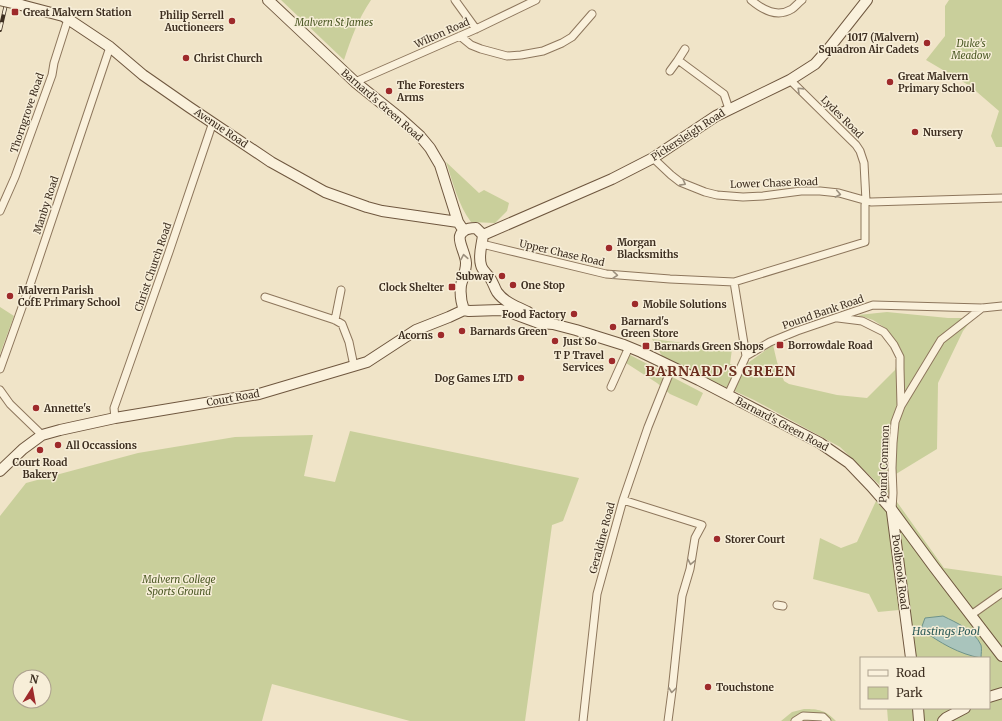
<svg xmlns="http://www.w3.org/2000/svg" width="1002" height="721" font-family="Merriweather,serif">
<style>
.green{fill:#c9cf9b;fill-rule:evenodd}
.water{fill:#a9c4bc;stroke:#6f938a}
.lines{fill:none;stroke-linecap:round;stroke-linejoin:round}
.street-casing{stroke:#8d765c;stroke-width:9}
.secondary-casing{stroke:#6f573f;stroke-width:12}
.street{stroke:#faf1dc;stroke-width:7}
.secondary{stroke:#faf1dc;stroke-width:10}
.rail-casing{stroke:#3d2e20;stroke-width:4}
.rail{stroke:#f7eed8;stroke-width:2.5;stroke-dasharray:8;stroke-linecap:butt}
.secondary-bridge-casing{stroke:#6f573f;stroke-width:12;stroke-linecap:butt}
.secondary-bridge{stroke:#faf1dc;stroke-width:10}
.oneway{stroke:#9c907e}
.poi-dot{fill:#9e2a2b;stroke:#f7eed8;stroke-width:1.5}
.labels{text-anchor:middle;dominant-baseline:central;stroke-width:3;stroke-linejoin:round;paint-order:stroke}
.poi-label{font-size:10px;font-weight:bold;fill:#3d2e20;stroke:#f7eed8;text-anchor:start}
.park-label{font-size:10px;font-style:italic;fill:#4d5a26;stroke:#f7eed8}
.street-label{font-size:10px;fill:#3d2e20;stroke:#f7eed8}
.water-label{font-size:11px;font-style:italic;fill:#2f5d5a;stroke:#f7eed8}
.district-label{font-size:14px;font-weight:bold;letter-spacing:1px;fill:#6b2e1e;stroke:#f7eed8}
</style>
<rect width="100%" height="100%" fill="#f0e4c8"/>
<path class="green" d="M281,0h90c-13,19 -20,39 -27,60z
M949,0h53v147h-6l-5,-11 8,-25 -29,-25 -44,-26 19,-24v-30z
M446,162l33,31 5,-3 25,13 -2,8 -12,12 -24,-1c-13,-17 -18,-40 -25,-60z
M0,307l14,9 -14,38z
M887,312l61,6h25l-10,13 -25,52 -1,66 -41,25 1,28 47,66 58,8v145h-114l-1,-13h102v-50h-75l-17,-144 -9,-21 -48,-46 -86,-47 -61,-28 -31,-16 -10,-17 80,10 -2,15 12,3 31,-22 4,17 7,19 5,3 48,11 30,3 28,-28 6,-21 -14,-20 -14,-9 -15,-5z
M630,355l73,38 -6,13 -27,-12 -13,-11 -31,-20z
M350,431l229,47 -16,43 -11,4 -27,196h-115l-138,-37 -10,37h-262v-205l26,-33 112,-30 97,-16 78,-2 -9,41 31,6zM20,677h24v24h-24z
M876,501l11,11 12,98 -21,2 -9,-18 -56,-15 7,-41 21,10 16,-6z
M804,709c15,0 21,1 32,12h-55l11,-9z"/>
<path class="water" d="M943,616c14,7 31,14 38,29 1,4 0,9 0,13 -22,-4 -41,-15 -60,-29l4,-11z"/>
<g class="lines">
<g class="street-casing">
<path id="street" d="M455,0l21,29
M751,0c12,10 26,18 41,9 4,-3 6,-6 10,-9
M460,36l11,9 10,4 26,7 14,-1 22,-4 19,-8 10,-6 20,-23
M678,60l7,-11
M670,71l8,-11 46,34 5,15
M355,82l121,-53 60,-29
M653,158l18,17 9,7 25,10 12,3 26,2 20,-1 38,-5h19l19,2 32,9 131,-4
M0,211l15,-34 37,-102 2,-12 14,-44
M482,244l124,30 64,5 64,3
M265,297l70,23 7,4 7,18 5,24
M838,318l24,3 22,11 10,13 6,12v11l1,38 -6,16 -2,21 -1,25 1,25 -1,17
M335,320l6,-30
M746,356l-12,-74 131,-40v-37l1,-4 -2,-38 -4,-12 -4,-6 -66,-65
M0,369l30,-84 80,-238
M611,387l18,-40
M0,390l10,14 32,31
M728,395l18,-39 24,-14 27,-11 76,-26 109,3 20,-2
M901,406l40,-66 41,-32
M115,418l-1,-10 55,-156 44,-130
M623,500l79,25 -7,13 -5,31 -8,27 -10,95 -4,30
M777,605l6,1
M971,615l31,-22
M583,721l14,-127 26,-94 25,-73 24,-60
M795,721l8,-5 20,1 4,4"/>
</g>
<g class="secondary-casing">
<path id="secondary" d="M268,0l87,82 45,36 20,18 10,12 10,17 18,57 6,9
M21,5l42,11 5,3 42,28 33,28 46,32 82,55 54,30 42,15 15,4 76,11
M483,235l129,-56 41,-21 63,-42 74,-36 25,-16 15,-17 37,-47
M464,310l5,1 31,-1 9,2 30,11 14,1 23,6 48,15 17,7 58,28 121,63 29,20 22,23 21,24 42,57 68,89
M464,310c-3,-8 -4,-17 -3,-25 2,-8 5,-14 5,-22 0,-8 -8,-21 -6,-27 2,-7 10,-8 16,-8l7,7c-1,10 -5,20 -2,30 1,5 6,9 9,13 3,4 4,9 7,14 7,10 20,15 31,20
M0,471l23,-22 19,-14 18,-5 55,-12 144,-24 108,-32 49,-32 33,-13 15,-7
M892,512l19,146
M989,697l13,-4
M918,708l1,13
M943,721l3,-3 19,-10"/>
</g>
<use href="#street" class="street"/>
<use href="#secondary" class="secondary"/>
<g class="rail-casing">
<path id="rail" d="M0,30l7,-30"/>
</g>
<use href="#rail" class="rail"/>
<g class="secondary-bridge-casing">
<path id="secondary-bridge" d="M0,0l21,5"/>
</g>
<use href="#secondary-bridge" class="secondary-bridge"/>
</g>
<defs><path id="oneway-chevron" d="M-2-3.5L2.5 0L-2 3.5" fill="none" stroke-width="1.6" stroke-linecap="round" stroke-linejoin="round"/></defs>
<g class="oneway">
<use href="#oneway-chevron" transform="translate(800 90) rotate(-136)"/>
<use href="#oneway-chevron" transform="translate(683 183) rotate(28)"/>
<use href="#oneway-chevron" transform="translate(838 194) rotate(11)"/>
<use href="#oneway-chevron" transform="translate(464 257) rotate(-100)"/>
<use href="#oneway-chevron" transform="translate(615 275) rotate(5)"/>
<use href="#oneway-chevron" transform="translate(691 562) rotate(102)"/>
<use href="#oneway-chevron" transform="translate(672 690) rotate(97)"/>
</g>
<g class="poi-dot">
<rect x="11" y="8" width="8" height="8" rx="2"/>
<circle cx="232" cy="21" r="4"/>
<circle cx="927" cy="43" r="4"/>
<circle cx="186" cy="58" r="4"/>
<circle cx="890" cy="82" r="4"/>
<circle cx="389" cy="91" r="4"/>
<circle cx="915" cy="132" r="4"/>
<circle cx="609" cy="248" r="4"/>
<circle cx="502" cy="276" r="4"/>
<circle cx="513" cy="285" r="4"/>
<rect x="448" y="283" width="8" height="8" rx="2"/>
<circle cx="10" cy="296" r="4"/>
<circle cx="635" cy="304" r="4"/>
<circle cx="574" cy="314" r="4"/>
<circle cx="613" cy="327" r="4"/>
<circle cx="462" cy="331" r="4"/>
<circle cx="441" cy="335" r="4"/>
<circle cx="555" cy="341" r="4"/>
<rect x="776" y="341" width="8" height="8" rx="2"/>
<rect x="642" y="342" width="8" height="8" rx="2"/>
<circle cx="612" cy="361" r="4"/>
<circle cx="521" cy="378" r="4"/>
<circle cx="36" cy="408" r="4"/>
<circle cx="58" cy="445" r="4"/>
<circle cx="40" cy="450" r="4"/>
<circle cx="717" cy="539" r="4"/>
<circle cx="708" cy="687" r="4"/>
</g>
<g class="labels">
<g class="poi-label">
<text x="23" y="12">Great Malvern Station</text>
<text x="224" y="15" text-anchor="end">Philip Serrell<tspan x="224" dy="12">Auctioneers</tspan></text>
<text x="919" y="37" text-anchor="end">1017 (Malvern)<tspan x="919" dy="12">Squadron Air Cadets</tspan></text>
<text x="194" y="58">Christ Church</text>
<text x="898" y="76">Great Malvern<tspan x="898" dy="12">Primary School</tspan></text>
<text x="397" y="85">The Foresters<tspan x="397" dy="12">Arms</tspan></text>
<text x="923" y="132">Nursery</text>
<text x="617" y="242">Morgan<tspan x="617" dy="12">Blacksmiths</tspan></text>
<text x="494" y="276" text-anchor="end">Subway</text>
<text x="521" y="285">One Stop</text>
<text x="444" y="287" text-anchor="end">Clock Shelter</text>
<text x="18" y="290">Malvern Parish<tspan x="18" dy="12">CofE Primary School</tspan></text>
<text x="643" y="304">Mobile Solutions</text>
<text x="566" y="314" text-anchor="end">Food Factory</text>
<text x="621" y="321">Barnard's<tspan x="621" dy="12">Green Store</tspan></text>
<text x="470" y="331">Barnards Green</text>
<text x="433" y="335" text-anchor="end">Acorns</text>
<text x="563" y="341">Just So</text>
<text x="788" y="345">Borrowdale Road</text>
<text x="654" y="346">Barnards Green Shops</text>
<text x="604" y="355" text-anchor="end">T P Travel<tspan x="604" dy="12">Services</tspan></text>
<text x="513" y="378" text-anchor="end">Dog Games LTD</text>
<text x="44" y="408">Annette's</text>
<text x="66" y="445">All Occassions</text>
<text x="40" y="462" text-anchor="middle">Court Road<tspan x="40" dy="12">Bakery</tspan></text>
<text x="725" y="539">Storer Court</text>
<text x="716" y="687">Touchstone</text>
</g>
<g class="park-label">
<text x="334" y="22">Malvern St James</text>
<text x="971" y="43">Duke's<tspan x="971" dy="12">Meadow</tspan></text>
<text x="179" y="579">Malvern College<tspan x="179" dy="12">Sports Ground</tspan></text>
</g>
<g class="street-label">
<text transform="translate(442 33) rotate(-24)">Wilton Road</text>
<text transform="translate(382 105) rotate(41)">Barnard's Green Road</text>
<text transform="translate(27 113) rotate(-71)">Thorngrove Road</text>
<text transform="translate(842 117) rotate(45)">Lydes Road</text>
<text transform="translate(221 128) rotate(34)">Avenue Road</text>
<text transform="translate(688 135) rotate(-33)">Pickersleigh Road</text>
<text transform="translate(774 183) rotate(-2)">Lower Chase Road</text>
<text transform="translate(46 205) rotate(-72)">Manby Road</text>
<text transform="translate(562 253) rotate(13)">Upper Chase Road</text>
<text transform="translate(153 267) rotate(-71)">Christ Church Road</text>
<text transform="translate(823 312) rotate(-19)">Pound Bank Road</text>
<text transform="translate(233 398) rotate(-10)">Court Road</text>
<text transform="translate(782 424) rotate(28)">Barnard's Green Road</text>
<text transform="translate(884 464) rotate(-88)">Pound Common</text>
<text transform="translate(602 538) rotate(-75)">Geraldine Road</text>
<text transform="translate(900 572) rotate(83)">Poolbrook Road</text>
</g>
<g class="water-label">
<text x="946" y="631">Hastings Pool</text>
</g>
<g class="district-label">
<text x="721" y="371">BARNARD'S GREEN</text>
</g>
</g>
<rect x="860" y="657" width="130" height="52" fill="#f7eed8" stroke="#ada18e"/>
<rect x="868" y="670" width="20" height="6" fill="#faf1dc" stroke="#ada18e"/>
<text x="896" y="677" font-size="12" fill="#3d2e20">Road</text>
<rect x="868" y="687" width="20" height="12" fill="#c9cf9b" stroke="#ada18e"/>
<text x="896" y="697" font-size="12" fill="#3d2e20">Park</text>
<g transform="translate(32 689) rotate(11)"><circle r="19" fill="#f7eed8" stroke="#ada18e"/>
<path d="M0-3L7 15L0 10L-7 15Z" fill="#9e2a2b"/>
<text y="-6" font-size="11" font-weight="bold" text-anchor="middle" fill="#3d2e20">N</text>
</g>
</svg>
